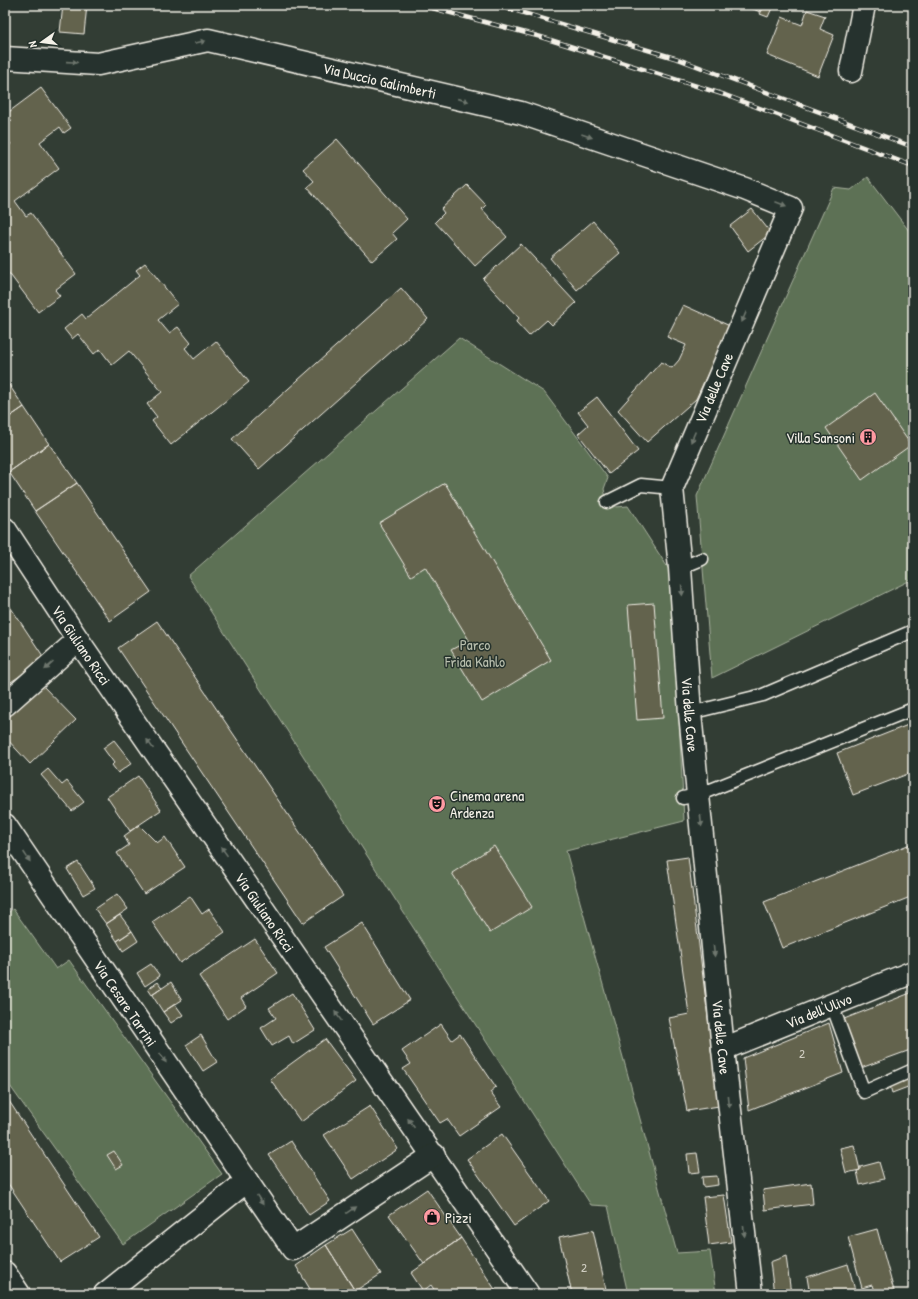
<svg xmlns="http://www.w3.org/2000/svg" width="918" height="1299" font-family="'Patrick Hand',sans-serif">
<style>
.green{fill:#5d7155;stroke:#a8b19e}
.building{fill:#64634e;stroke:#f4f1e8}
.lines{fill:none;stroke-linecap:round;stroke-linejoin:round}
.lane-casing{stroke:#f4f1e8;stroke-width:15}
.street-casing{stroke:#f4f1e8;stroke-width:25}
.lane{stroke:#26332d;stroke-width:12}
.street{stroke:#26332d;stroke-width:22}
.rail-casing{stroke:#f4f1e8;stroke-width:4.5}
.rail{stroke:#26332d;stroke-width:3;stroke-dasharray:9;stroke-linecap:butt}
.oneway{fill:#6e766e}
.labels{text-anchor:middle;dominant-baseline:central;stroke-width:3;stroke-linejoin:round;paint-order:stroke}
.number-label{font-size:13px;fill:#d0cec2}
.street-label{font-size:15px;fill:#f4f1e8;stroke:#26332d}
.poi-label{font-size:15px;fill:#f4f1e8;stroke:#26332d;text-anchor:start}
.park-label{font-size:15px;fill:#b8bead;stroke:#26332d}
</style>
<rect width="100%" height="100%" fill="#323d34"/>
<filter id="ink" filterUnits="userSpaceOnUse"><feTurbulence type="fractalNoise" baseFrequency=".025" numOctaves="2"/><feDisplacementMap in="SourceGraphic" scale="8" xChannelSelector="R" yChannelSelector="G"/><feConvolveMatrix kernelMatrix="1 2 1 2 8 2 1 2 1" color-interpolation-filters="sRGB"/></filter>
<g filter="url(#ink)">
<path class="green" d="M868,177l45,59v343l-201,99 -15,-182 137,-308 17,2z
M459,338l85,54 64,86 -4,11 3,13 9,5 12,-1 44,68 12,247 -118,30 111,402 33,-2 6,43h-88l-20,-88 -17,-1 -403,-629z
M13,909l43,60 13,-9 153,214 -99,70 -118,-165v-164z"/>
<path class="building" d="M63,5h24l-3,29 -24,-2z
M750,5h13l-3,7 -11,-5z
M765,5l7,3 -4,9 -8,-3z
M807,10l18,6 -5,13 14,6 -16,41 -51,-21 15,-38 20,8z
M41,88l30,40 -7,5 -4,-6 -20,15 19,26 -44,33 11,15 5,-3 45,61 -21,16 5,6 -22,16 -33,-44v-120l6,-4 -6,-7v-11l7,-5 -6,-7z
M337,139l70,80 -15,14 5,6 -25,22 -65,-74 7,-6 -11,-12z
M467,185l19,20 -4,4 25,28 -32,29 -40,-44 9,-9 -3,-4z
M752,209l19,24 -23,18 -18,-25z
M593,221l27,32 -43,37 -27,-32z
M521,244l55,59 -24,22 -5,-5 -18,16 -13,-14 3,-4 -36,-39z
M145,263l33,41 -20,16 11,13 9,-6 13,16 -6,5 9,11 22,-18 33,41 -78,63 -19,-24 5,-4 -10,-13 15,-12 -33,-41 -17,14 -12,-16 -6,5 -16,-20 -6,5 -8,-10 18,-15 4,5 54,-44 -4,-5z
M401,288l27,31 -169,150 -27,-30z
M683,305l47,21 -34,73 -49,43 -29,-32 43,-48 11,6 7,-8 7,-15 -19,-8z
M5,379l19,28 -19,13z
M875,393l36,52 -49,35 -36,-52z
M597,397l41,54 -29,23 -31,-40 10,-9 -10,-13z
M24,407l25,37 -40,28 -4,-6v-46z
M49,444l28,39 -42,28 -26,-39z
M77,483l74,109 -41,29 -75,-110z
M445,483l106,177 -69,42 -31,-52 18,-10 -44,-73 -14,9 -32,-53z
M5,599l40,60 -40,27z
M654,603l9,115 -26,2 -9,-115z
M157,621l186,275 -40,27 -185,-275z
M42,685l34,35 -46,44 -25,-27v-17z
M913,723v49l-60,23 -16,-42z
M114,740l18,23 -14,10 -6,-8 2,-2 -11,-15z
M48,769l14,16 5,-4 17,21 -12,9 -31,-36z
M138,776l23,34 -31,21 -23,-34z
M139,825l18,18 8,-6 20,30 -41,27 -27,-41 12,-8 -5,-9z
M913,843v53l-131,52 -18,-46z
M494,846l38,61 -42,26 -38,-60z
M688,857l31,249 -32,5 -18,-93 20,-4 -22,-154z
M78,862l17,26 -12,7 -16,-26z
M117,894l11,15 -22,15 -11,-15z
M190,896l12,18 7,-5 16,23 -45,31 -28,-41z
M120,915l12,16 -15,10 -11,-17z
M362,923l48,77 -37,24 -49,-77z
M132,931l6,10 -15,10 -6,-10z
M255,939l23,34 -37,25 5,8 -19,13 -28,-43z
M151,964l9,12 -15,10 -8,-13z
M158,982l4,6 -10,7 -4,-6z
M171,982l11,18 -19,12 -11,-17z
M913,992v57l-52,19 -17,-49z
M292,993l23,37 -22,14 -4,-8 -17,10 -11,-18 15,-10 -7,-10z
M175,1004l8,11 -12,8 -8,-11z
M829,1023l14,50 -94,37 -6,-52z
M441,1024l11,16 8,-6 36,53 -6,5 11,15 -42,29 -12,-17 -7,4 -37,-54 8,-5 -9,-13z
M201,1035l16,27 -14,9 -17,-26z
M325,1039l31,42 -55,41 -31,-43z
M913,1074v11l-21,8 -3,-11z
M5,1095l94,142 -39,25 -55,-83z
M370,1106l28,43 -45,30 -29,-44z
M502,1134l47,67 -35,25 -47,-67z
M291,1141l39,60 -21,14 -40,-60z
M854,1145l6,25 -14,3 -6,-25z
M114,1151l9,14 -7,4 -9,-14z
M697,1153l3,19 -11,1 -2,-19z
M879,1162l5,17 -24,6 -3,-14 3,-1v-3z
M717,1176l1,9 -15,2 -1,-10z
M811,1183l2,21 -48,6 -2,-20z
M427,1189l34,49 -37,26 -35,-49z
M724,1195l7,47 -22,3 -6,-48z
M913,1225v16l-5,-14z
M352,1229l29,45 -26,17 -29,-46z
M877,1229l17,62 -9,3h-10l-3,-9 -10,3 -14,-51z
M593,1230l14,64h-35l-13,-57z
M461,1238l37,56h-61l-6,-9 -8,6 -12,-18z
M326,1245l29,46 2,3h-44l-17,-28z
M786,1256l5,38h-17l-4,-32z
M848,1264l8,30h-63l16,-5 -2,-12z"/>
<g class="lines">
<g class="lane-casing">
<path id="lane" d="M607,502l34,-17 31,3
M680,568l22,-9
M690,713l73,-18 150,-64
M683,798l15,-3 215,-86
M832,1005l32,87 49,-22"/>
</g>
<g class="street-casing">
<g id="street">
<path id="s1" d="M5,58l93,6 110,-24 313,73 224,76 46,19 -119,280 8,80 10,145 8,82 25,254 28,245"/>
<path d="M851,71l13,-66"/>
<path id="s2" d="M5,529l73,111 450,654"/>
<path d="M5,705l73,-65"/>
<path id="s3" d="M5,825l288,424 141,-94"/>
<path id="s4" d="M723,1049l190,-77"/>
<path d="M5,1273l14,21"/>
<path d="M105,1294l142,-113"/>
</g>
</g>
<use href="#lane" class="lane"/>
<use href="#street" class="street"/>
<g class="rail-casing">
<path id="rail" d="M421,5l120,32 184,58 188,71
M497,5l181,54 235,88"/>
</g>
<use href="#rail" class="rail"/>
</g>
<defs><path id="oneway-solid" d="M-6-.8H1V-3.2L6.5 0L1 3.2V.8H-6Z"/></defs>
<g class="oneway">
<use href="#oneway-solid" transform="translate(200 42) rotate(-12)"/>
<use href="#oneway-solid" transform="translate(72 62) rotate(4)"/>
<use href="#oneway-solid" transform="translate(463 100) rotate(13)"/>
<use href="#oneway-solid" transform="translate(587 136) rotate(19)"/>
<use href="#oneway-solid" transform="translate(781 204) rotate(21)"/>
<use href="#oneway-solid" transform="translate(744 317) rotate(113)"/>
<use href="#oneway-solid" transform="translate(693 437) rotate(113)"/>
<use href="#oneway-solid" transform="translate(682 590) rotate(86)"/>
<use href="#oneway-solid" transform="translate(49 666) rotate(138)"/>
<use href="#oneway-solid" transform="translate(150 744) rotate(-125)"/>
<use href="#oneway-solid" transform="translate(701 821) rotate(84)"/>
<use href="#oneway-solid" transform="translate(224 851) rotate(-125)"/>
<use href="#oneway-solid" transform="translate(27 857) rotate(56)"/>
<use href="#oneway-solid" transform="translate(714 951) rotate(84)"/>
<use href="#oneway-solid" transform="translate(338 1016) rotate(-125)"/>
<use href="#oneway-solid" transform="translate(163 1058) rotate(56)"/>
<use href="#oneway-solid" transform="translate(729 1102) rotate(84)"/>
<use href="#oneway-solid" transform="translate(411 1123) rotate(-125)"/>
<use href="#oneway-solid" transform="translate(260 1200) rotate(56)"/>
<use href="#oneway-solid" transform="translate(351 1210) rotate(-34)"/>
<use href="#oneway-solid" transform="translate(744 1231) rotate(84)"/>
</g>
</g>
<defs>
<g id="building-disc" transform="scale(0.9)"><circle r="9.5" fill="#ff9aa2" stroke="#26332d"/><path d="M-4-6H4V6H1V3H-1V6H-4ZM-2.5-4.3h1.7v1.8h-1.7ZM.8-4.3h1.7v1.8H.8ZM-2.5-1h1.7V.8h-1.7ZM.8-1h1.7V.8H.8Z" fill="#111"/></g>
<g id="theatre-disc" transform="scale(0.9)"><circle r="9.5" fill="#ff9aa2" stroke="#26332d"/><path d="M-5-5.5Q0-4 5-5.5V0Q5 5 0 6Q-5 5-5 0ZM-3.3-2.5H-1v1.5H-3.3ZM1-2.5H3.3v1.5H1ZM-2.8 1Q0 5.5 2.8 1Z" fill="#111"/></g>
<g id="shop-disc" transform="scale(0.9)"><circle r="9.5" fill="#ff9aa2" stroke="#26332d"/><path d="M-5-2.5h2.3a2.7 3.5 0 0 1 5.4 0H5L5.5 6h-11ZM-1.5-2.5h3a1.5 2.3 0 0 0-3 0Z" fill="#111"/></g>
</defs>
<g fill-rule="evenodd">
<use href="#building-disc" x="868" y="437"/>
<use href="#theatre-disc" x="437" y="804"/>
<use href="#shop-disc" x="432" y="1217"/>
</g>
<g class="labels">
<g class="number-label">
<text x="802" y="1053">2</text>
<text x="584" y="1267">2</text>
</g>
<g class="street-label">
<text stroke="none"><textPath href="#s1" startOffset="382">Via Duccio Galimberti</textPath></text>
<text transform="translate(714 388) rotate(-67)">Via delle Cave</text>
<text stroke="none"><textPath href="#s2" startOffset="139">Via Giuliano Ricci</textPath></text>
<text stroke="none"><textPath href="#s1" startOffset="1345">Via delle Cave</textPath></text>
<text stroke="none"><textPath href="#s2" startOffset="463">Via Giuliano Ricci</textPath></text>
<text stroke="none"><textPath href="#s3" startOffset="215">Via Cesare Tarrini</textPath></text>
<text stroke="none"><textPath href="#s4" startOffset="103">Via dell'Ulivo</textPath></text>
<text stroke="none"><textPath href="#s1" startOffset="1669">Via delle Cave</textPath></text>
</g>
<g class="poi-label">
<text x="855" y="437" text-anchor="end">Villa Sansoni</text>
<text x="450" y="795">Cinema arena<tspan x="450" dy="17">Ardenza</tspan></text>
<text x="445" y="1217">Pizzi</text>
</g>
<g class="park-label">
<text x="475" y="644">Parco<tspan x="475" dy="17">Frida Kahlo</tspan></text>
</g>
</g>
<rect width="918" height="1299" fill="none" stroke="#26332d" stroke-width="20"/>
<rect x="10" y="10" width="898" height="1279" fill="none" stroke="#f4f1e8" stroke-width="1.5" filter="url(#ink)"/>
<g transform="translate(42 42) rotate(256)" stroke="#26332d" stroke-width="3" paint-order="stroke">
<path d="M0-3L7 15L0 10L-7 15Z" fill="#f4f1e8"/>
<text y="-6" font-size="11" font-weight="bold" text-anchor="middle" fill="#f4f1e8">N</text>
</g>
</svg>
